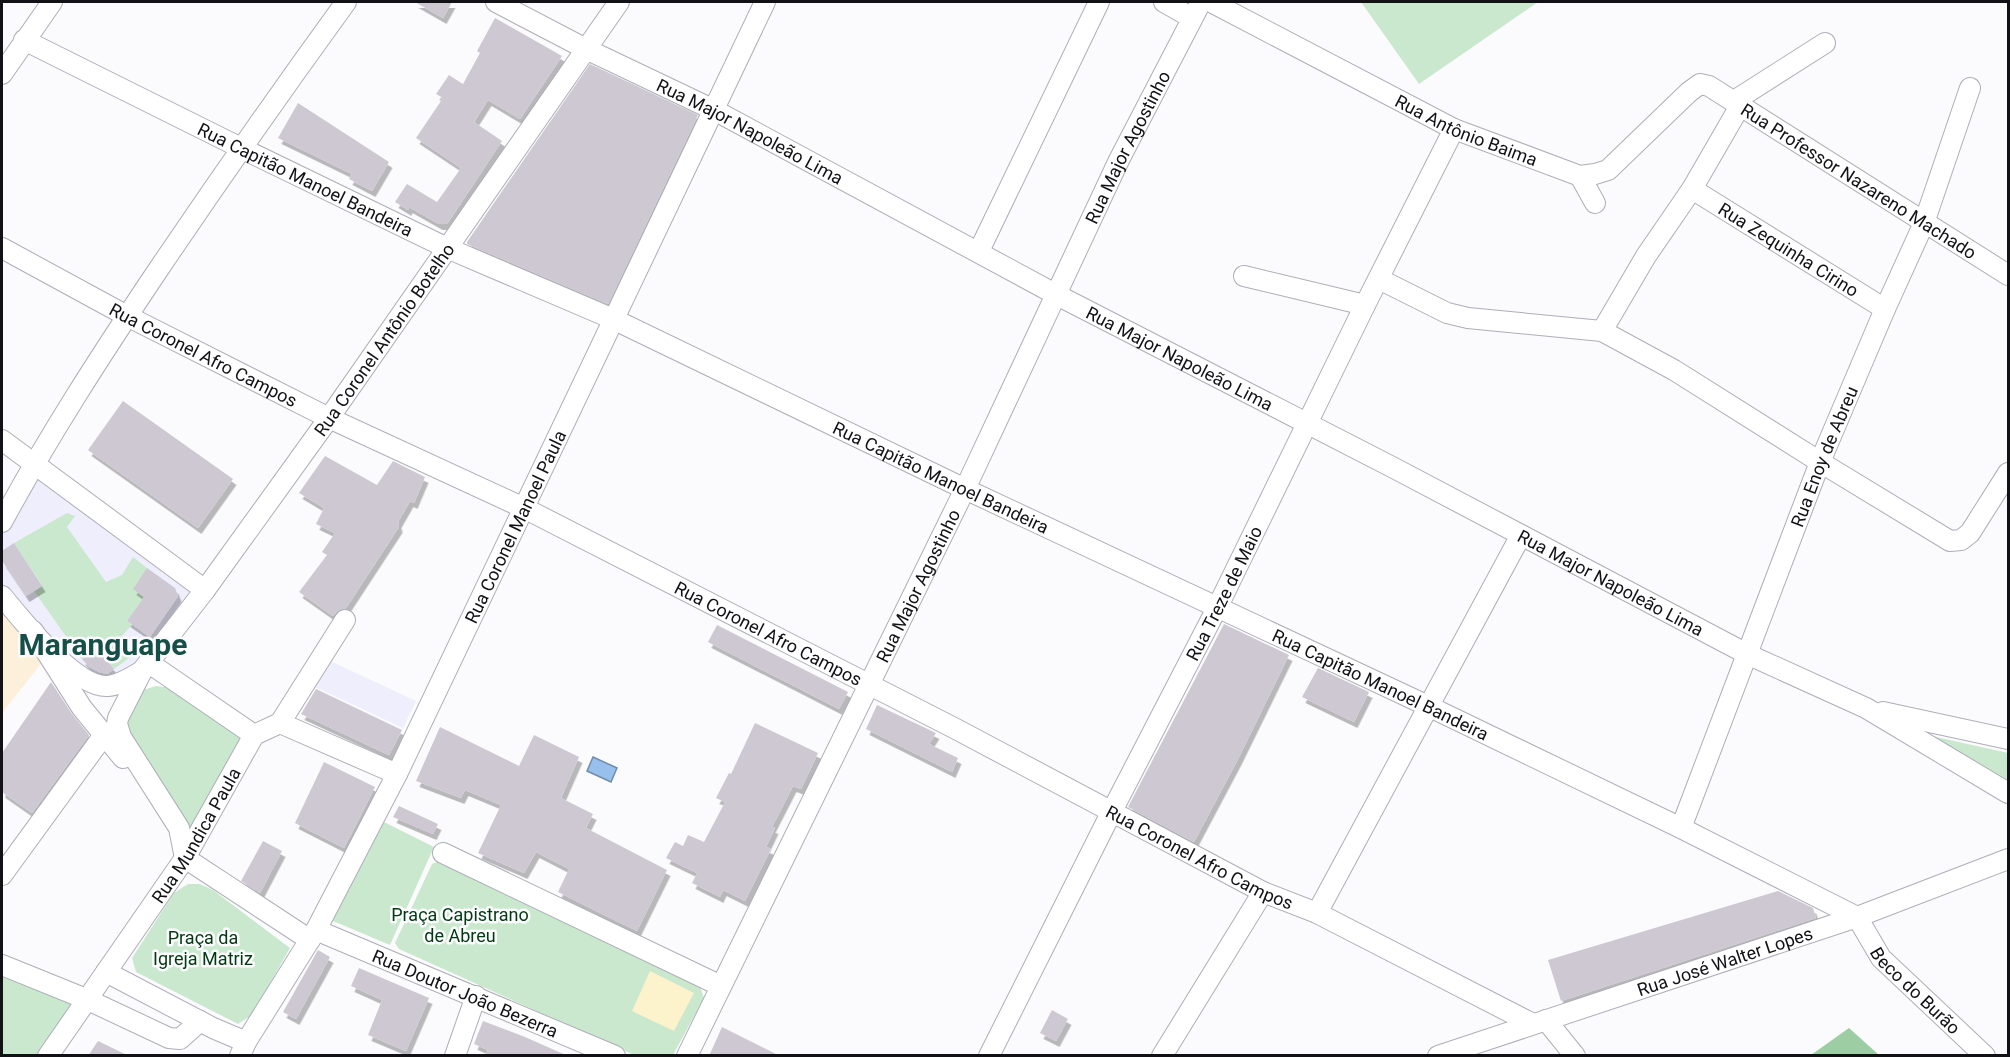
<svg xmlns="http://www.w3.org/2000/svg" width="2010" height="1057" font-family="Roboto,sans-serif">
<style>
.built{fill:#eeeefd}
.industrial{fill:#fcf0db}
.green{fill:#cae8cd}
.forest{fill:#9dcda3}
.sand{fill:#fcf2cc}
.water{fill:#98c0ed;stroke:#708cac;stroke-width:1.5}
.building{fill:#cec8d2;filter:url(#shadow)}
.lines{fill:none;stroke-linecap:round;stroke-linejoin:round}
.minor-casing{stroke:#adaeb8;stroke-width:22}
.minor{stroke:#fff;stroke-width:20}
.labels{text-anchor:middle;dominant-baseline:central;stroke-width:5;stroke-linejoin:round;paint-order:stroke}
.street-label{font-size:18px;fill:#121216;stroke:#fbfbfd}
.park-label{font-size:18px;fill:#023912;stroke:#fbfbfd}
.town-label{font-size:30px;font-weight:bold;fill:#164f47;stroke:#fbfbfd}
</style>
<defs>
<filter id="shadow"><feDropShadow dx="3.5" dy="6" stdDeviation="0" flood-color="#0004"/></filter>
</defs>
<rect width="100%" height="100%" fill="#fbfbfd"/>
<path class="built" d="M33,464l172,126 -63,81 -47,13 -93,-88v-74z
M328,660l88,41 -13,27 -90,-42z"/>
<path class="industrial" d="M2,613l42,47 -42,53z"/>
<path class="green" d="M1361,2h177l-119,82z
M67,513l8,3 -8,11 39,55 16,-7 11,-18 14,11 -3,29 -17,24 5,4 -11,12 15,16 -22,16 -17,-21 -15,11 -48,-68 8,-6 -28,-42z
M156,686l16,2 78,54 -54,98 -69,-102 -1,-23 17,-25z
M1905,730l103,23v35z
M378,819l56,28 -44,98 -57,-24z
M440,861l260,125 4,12 -31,57h-39l-235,-106 -4,-6 37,-79z
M188,884h12l13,6 77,58 -38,67 -14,9 -102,-52 -4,-14 42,-65z
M2,965l84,34 -38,56h-46z"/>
<path class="forest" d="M1849,1028l30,27h-68z"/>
<path class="sand" d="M650,971l44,22 -20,38 -42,-20z"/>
<path class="water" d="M593,757l24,11 -6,14 -24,-11z"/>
<path class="building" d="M415,2h37l-9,16z
M495,18l67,38 -42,63 -32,-19 -14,22 28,19 -55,83h-8l-30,-17 -1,3 -13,-8 12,-18 30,18 24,-34 -45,-30 27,-40 -7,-4 13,-19 14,9 17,-31 -3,-2z
M590,64l108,51 -90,189 -141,-60v-2z
M298,103l91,59 -17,29 -23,-12 3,-5 -74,-36z
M123,401l110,78 -35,49 -110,-78z
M325,456l52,29 16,-24 32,16 -11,26 -4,-2 -12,21 1,5 -53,81 -7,2 -6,6 -34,-24 28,-37 -5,-3 13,-19 -19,-9 8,-16 -25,-15z
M14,543l28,43 -16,10 -23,-34 -1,-6v-5z
M147,568l28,20 3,8 -28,41 -23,-16 17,-24 -11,-8z
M1224,624l65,31 -51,104 -44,83 -66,-35z
M717,625l131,67 -9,17 -131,-67z
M97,648l17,21 -7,5 -8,-2 -10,-5 -7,-8z
M1318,668l51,24 -15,30 -52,-25z
M51,682l21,32 17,21 -57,78 -30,-21v-39z
M316,689l86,41 -13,25 -88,-41z
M877,705l59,28 -7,11 29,14 -6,14 -86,-43z
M755,723l63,30 -17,36 -8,-3 -21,41 3,1 -9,19 5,2 -26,52 -22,-11 -3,7 -28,-14 5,-10 -31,-15 9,-16 8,4 5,-11 16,7 21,-40 -9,-4 13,-25 2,1z
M440,727l79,39 15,-31 45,22 -18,41 32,16 -7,14 81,42 -30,61 -79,-39 11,-23 -33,-17 -12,21 -46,-20 23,-48 -36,-15 -4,8 -45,-17z
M324,762l51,25 -31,61 -49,-25z
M399,806l39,18 -5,10 -40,-17z
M263,841l19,10 -22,42 -19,-12z
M1778,891l35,17 3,10 -255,83 -13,-41z
M318,950l12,7 -34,62 -13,-7z
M359,968l70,30 -23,53 -38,-16 14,-35 -31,-14z
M1052,1010l16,9 -12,22 -16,-8z
M483,1021l42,16 43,19h-83l3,-6 -14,-6z
M722,1027l58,29h-71z
M98,1041l31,15h-41z"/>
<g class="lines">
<g class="minor-casing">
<g id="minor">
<path id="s1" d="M496,2l90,47 128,61 343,185 337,173 353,186 119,54 142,85"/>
<path d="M1164,2l28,16"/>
<path id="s2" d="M1211,2l243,127 126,47 15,-2 13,-4 81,-78 11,-8 9,2 299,189"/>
<path id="s3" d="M24,40l217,108 206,100 166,71 352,170 463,217 253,122 176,89 24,41 104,98"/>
<path d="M2,74l50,-72"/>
<path d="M1734,101l91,-58"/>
<path d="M1580,176l15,27"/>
<path id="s4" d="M1692,189l193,120"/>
<path id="s5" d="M2,248l125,68 202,102 195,90 432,221 307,163 54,21 216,111"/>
<path d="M979,251l120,-249"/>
<path d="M1244,276l121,29"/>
<path d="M1379,279l68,34 21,5 134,13 72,39 146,92 130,79 11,-1 9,-7 38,-60"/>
<path d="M1602,331l44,-75 46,-67 48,-83"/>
<path d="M2,440l203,150"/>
<path d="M2,522c47,-87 101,-170 156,-252 61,-90 124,-180 188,-268"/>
<path d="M2,596c20,24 74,93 106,90 12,-1 24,-9 34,-15"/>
<path d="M33,631l49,77 41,50"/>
<path d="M149,663l105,72"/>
<path d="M1883,712l125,27"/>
<path d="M280,723l117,51"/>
<path id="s6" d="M1681,828l139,-366 65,-153 39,-86 46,-135"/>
<path d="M443,853l278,133"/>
<path d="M2,875l102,-140"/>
<path d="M1317,913l204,-378"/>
<path id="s7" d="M316,930l299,126"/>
<path id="s8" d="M310,940l-125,-82 -6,-30 -58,-91 -4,-13 1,-6 24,-47 63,-81 124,-172 290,-416"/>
<path d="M2,965l84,34 83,39 11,1 20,-18"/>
<path d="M106,972l107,56 33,14 -6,14"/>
<path d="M1546,1020l29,36"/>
<path id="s9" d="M246,1042l70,-112 81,-156 368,-772"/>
<path id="s10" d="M48,1056l137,-198 69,-123 26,-12 65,-103"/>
<path d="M455,1056l21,-60"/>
<path id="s11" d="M687,1056l278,-567 154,-329 82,-158"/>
<path id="s12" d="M989,1056l123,-245 105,-203 148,-303 89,-176"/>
<path d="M1162,1056l101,-164"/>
<path id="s13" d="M1438,1056l419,-139 151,-58"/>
</g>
</g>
<use href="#minor" class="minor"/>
</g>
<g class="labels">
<g class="street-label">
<text stroke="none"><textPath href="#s2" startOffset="286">Rua Antônio Baima</textPath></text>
<text stroke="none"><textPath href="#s1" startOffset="285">Rua Major Napoleão Lima</textPath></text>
<text stroke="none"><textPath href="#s11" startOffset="1010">Rua Major Agostinho</textPath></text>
<text stroke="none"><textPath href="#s3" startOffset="314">Rua Capitão Manoel Bandeira</textPath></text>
<text stroke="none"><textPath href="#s2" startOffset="750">Rua Professor Nazareno Machado</textPath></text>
<text stroke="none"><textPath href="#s4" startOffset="114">Rua Zequinha Cirino</textPath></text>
<text stroke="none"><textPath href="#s8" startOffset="771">Rua Coronel Antônio Botelho</textPath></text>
<text stroke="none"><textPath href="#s5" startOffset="228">Rua Coronel Afro Campos</textPath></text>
<text stroke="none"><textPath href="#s1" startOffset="771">Rua Major Napoleão Lima</textPath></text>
<text stroke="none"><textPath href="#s6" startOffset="398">Rua Enoy de Abreu</textPath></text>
<text stroke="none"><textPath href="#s3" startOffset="1016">Rua Capitão Manoel Bandeira</textPath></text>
<text stroke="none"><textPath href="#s9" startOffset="582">Rua Coronel Manoel Paula</textPath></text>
<text stroke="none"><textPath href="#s1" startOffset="1257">Rua Major Napoleão Lima</textPath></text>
<text stroke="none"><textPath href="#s11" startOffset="524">Rua Major Agostinho</textPath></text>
<text stroke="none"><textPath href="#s12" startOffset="519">Rua Treze de Maio</textPath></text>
<text stroke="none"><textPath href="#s5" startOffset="858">Rua Coronel Afro Campos</textPath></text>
<text stroke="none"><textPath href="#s3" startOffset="1502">Rua Capitão Manoel Bandeira</textPath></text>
<text stroke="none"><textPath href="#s10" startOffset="266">Rua Mundica Paula</textPath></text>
<text stroke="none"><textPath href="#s5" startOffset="1344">Rua Coronel Afro Campos</textPath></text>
<text stroke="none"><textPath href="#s13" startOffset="302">Rua José Walter Lopes</textPath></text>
<text stroke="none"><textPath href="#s3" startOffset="2127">Beco do Burão</textPath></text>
<text stroke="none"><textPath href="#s7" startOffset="162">Rua Doutor João Bezerra</textPath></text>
</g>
<g class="park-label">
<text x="460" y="914">Praça Capistrano<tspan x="460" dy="21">de Abreu</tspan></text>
<text x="203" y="937">Praça da<tspan x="203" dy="21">Igreja Matriz</tspan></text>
</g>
<g class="town-label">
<text x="103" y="644">Maranguape</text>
</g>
</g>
<rect width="2010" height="1057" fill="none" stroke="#121216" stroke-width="6"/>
</svg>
